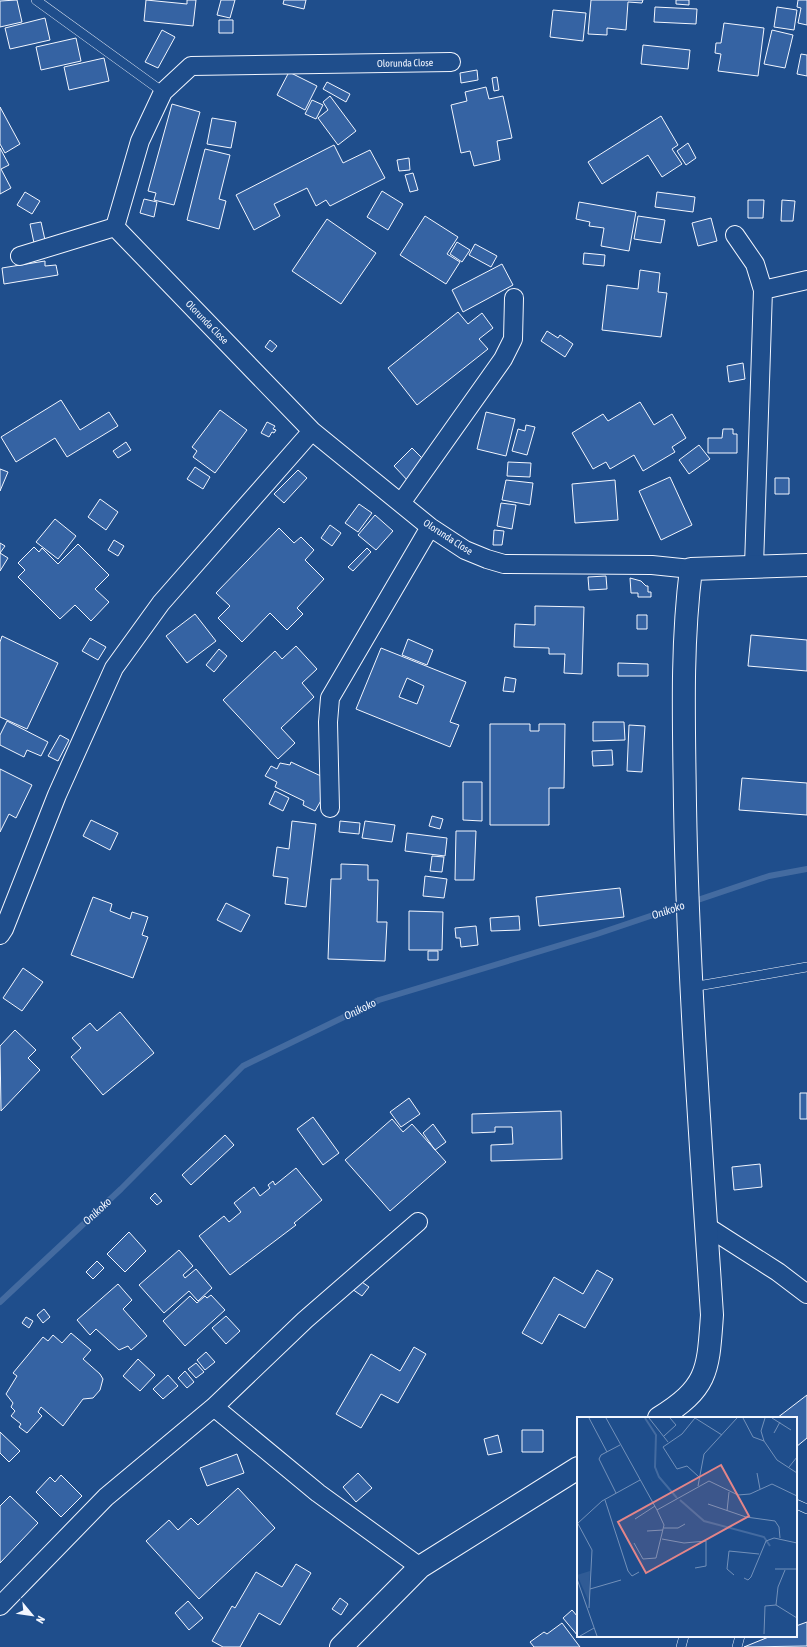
<svg xmlns="http://www.w3.org/2000/svg" width="807" height="1647" font-family="'Asap Condensed',sans-serif">
<style>
.lines{fill:none;stroke-linecap:round;stroke-linejoin:round}
.stream{stroke:#446ba0;stroke-width:6}
.building{fill:#3563a3;stroke:#f2f6ff;fill-rule:evenodd}
.service-casing{stroke:#f2f6ff;stroke-width:10}
.minor-casing{stroke:#f2f6ff;stroke-width:20}
.secondary-casing{stroke:#f2f6ff;stroke-width:24}
.service{stroke:#1f4e8c;stroke-width:9}
.minor{stroke:#1f4e8c;stroke-width:18}
.secondary{stroke:#1f4e8c;stroke-width:22}
.labels{text-anchor:middle;dominant-baseline:central;stroke-width:3;stroke-linejoin:round;paint-order:stroke}
.street-label{font-size:10px;fill:#f2f6ff;stroke:#1f4e8c}
.water-label{font-size:11px;font-style:italic;fill:#f2f6ff;stroke:#1f4e8c}
.inset-river{fill:none;stroke:#446ba0;stroke-width:2}
.inset-road{fill:none;stroke:#7391ba;stroke-width:1}
.view{fill:#e38589;fill-opacity:0.15;stroke:#e38589;stroke-width:2}
.inset-edge{fill:none;stroke:#f2f6ff;stroke-width:2}
</style>
<rect width="100%" height="100%" fill="#1f4e8c"/>
<g class="lines">
<path class="stream" d="M0,1302l121,-113 122,-123 136,-66 218,-66 172,-58 38,-7"/>
</g>
<path class="building" d="M17,0l5,22 -22,5v-26z
M146,0l41,4v-4h9l-3,26 -49,-5z
M221,0h14l-5,18 -13,-3z
M284,0h22l-2,9 -21,-5z
M591,0h52l-1,3 -14,-1 -2,28 -19,-2v7l-19,-1z
M676,0h13v5l-13,-1z
M798,0h9v25l-9,-2 3,-15 -4,-1z
M655,7l42,2 -1,15 -42,-2z
M777,7l20,3 -3,20 -20,-3z
M553,10l33,3 -3,28 -33,-4z
M45,18l5,22 -40,9 -5,-21z
M219,20h14v13h-14z
M724,23l40,5 -6,48 -40,-5 3,-17 -6,-1 1,-10h5z
M162,30l13,7 -17,31 -13,-6z
M772,30l21,5 -8,33 -21,-4z
M76,38l5,23 -40,9 -5,-23z
M643,45l47,5 -2,19 -47,-5z
M801,54l6,1v21l-10,-2z
M104,58l5,23 -40,9 -5,-23z
M477,70l1,10 -17,3 -1,-10z
M289,72l28,14 -12,24 -28,-15z
M497,77l2,13 -5,1 -2,-13z
M327,82l23,12 -4,8 -23,-13z
M486,87l3,12 14,-3 9,42 -15,3 3,19 -26,6 -4,-15 -9,2 -10,-48 16,-4 -2,-9z
M330,96l26,35 -18,14 -20,-27 10,-8 -5,-8z
M312,100l11,5 -7,14 -11,-5z
M172,104l28,8 -26,93 -20,-5 2,-7 -8,-2z
M0,107l20,37 -15,9 -5,-9z
M661,116l17,29 -6,4 10,15 -20,13 -14,-22 -46,29 -14,-22z
M212,118l24,4 -5,26 -24,-4z
M688,143l8,15 -10,7 -9,-14z
M334,145l9,18 27,-13 15,28 -55,28 -4,-6 -10,6 -9,-18 -33,16 6,12 -26,14 -18,-35z
M0,148l9,17 -8,4 10,19 -11,6z
M205,149l25,6 -11,44 7,2 -7,28 -32,-9z
M409,158l1,12 -11,1 -2,-11z
M413,173l5,17 -8,2 -5,-17z
M382,191l21,13 -15,26 -21,-13z
M25,192l15,9 -8,13 -15,-9z
M657,192l38,5 -2,15 -38,-5z
M144,199l13,3 -3,15 -14,-4z
M748,200h16l-1,18h-15z
M782,200l13,1 -2,20h-12z
M579,202l57,10 -7,39 -28,-5 3,-18 -15,-2 1,-4 -14,-3z
M425,216l33,21 -11,17 13,8 -14,22 -46,-29z
M638,216l27,4 -4,23 -27,-4z
M711,218l6,23 -19,5 -6,-23z
M327,219l49,34 -35,51 -49,-33z
M41,222l4,18 -11,3 -4,-19z
M457,242l13,8 -8,12 -12,-8z
M475,244l22,12 -6,11 -22,-12z
M584,253l21,2 -1,11 -21,-2z
M45,261v5l11,-1 2,10 -54,9 -2,-16z
M502,264l11,21 -50,27 -11,-22z
M640,270l20,3 -2,19 9,1 -6,44 -59,-7 5,-45 31,4z
M458,312l10,12 14,-11 11,15 -14,11 9,10 -71,56 -29,-37z
M547,331l11,7 2,-3 13,9 -8,13 -24,-16z
M270,340l7,6 -5,6 -7,-5z
M743,363l2,16 -16,3 -2,-16z
M61,400l19,30 29,-18 9,14 -51,31 -12,-19 -39,24 -15,-25z
M640,402l14,23 18,-11 14,24 -14,9 3,5 -32,19 -9,-16 -24,14 -4,-7 -13,7 -21,-36 31,-19 5,7z
M220,410l27,20 -32,43 -22,-16 4,-6 -5,-4z
M486,412l29,7 -9,37 -29,-7z
M267,422l8,4 -2,3 3,1 -2,3 -2,-1 -3,5 -8,-4z
M526,425l9,2 -8,28 -15,-4 6,-22 7,2z
M723,429h10v5h4v19h-29v-15h14z
M126,442l5,8 -13,8 -5,-7z
M699,445l11,14 -21,15 -10,-14z
M412,448l12,12 -14,23 -16,-17z
M508,462l23,1 -1,14 -23,-1z
M195,467l15,10 -7,12 -16,-10z
M0,469l8,3 -8,19z
M298,470l9,8 -23,25 -10,-9z
M670,477l22,48 -31,15 -22,-49z
M775,478h14v16h-14z
M506,480l27,3 -3,22 -28,-5z
M615,480l3,40 -43,3 -3,-39z
M100,499l18,13 -12,18 -18,-13z
M501,503l15,2 -4,24 -15,-3z
M359,504l13,9 -14,19 -13,-9z
M375,515l18,16 -17,19 -18,-15z
M55,519l21,17 -18,23 -22,-17z
M330,525l11,8 -9,13 -11,-8z
M279,528l15,15 7,-6 13,13 -9,10 19,19 -27,29 6,6 -16,16 -17,-17 -28,29 -24,-24 12,-12 -14,-13z
M494,530l10,1 -2,14h-9z
M114,540l10,6 -6,10 -10,-6z
M0,543l5,3 -5,7 8,5 -8,13z
M78,544l31,31 -14,14 14,13 -18,19 -16,-16 -15,14 -42,-42 7,-7 -7,-7 16,-16 5,5 3,-4 16,16z
M367,548l4,4 -18,19 -5,-4z
M606,576l1,13 -18,1 -1,-13z
M630,578l11,3 5,5h2v6h3v5h-13v-4h-7z
M535,606l49,1 -2,67 -18,-1 1,-19h-16v-6l-35,-1 1,-23 20,1z
M195,614l21,27 -29,22 -21,-27z
M637,615h10v14h-10z
M751,635l56,5v31l-59,-5z
M2,636l56,27 -31,66 -27,-12v-75z
M90,638l16,9 -8,13 -16,-9z
M408,639l25,11 -6,15 -25,-10z
M296,646l21,23 -15,14 12,14 -33,31 14,15 -17,16 -55,-59 52,-49 7,8z
M381,648l85,34 -16,40 9,3 -9,22 -94,-38zM407,678l17,8 -7,18 -18,-7z
M219,649l8,7 -13,16 -8,-7z
M618,663l30,1v12h-30z
M505,677l11,2 -2,13 -11,-1z
M7,721l41,21 -7,14 -14,-6 -3,7 -24,-12v-10z
M593,722h31l1,18 -32,1z
M490,724h40v7h9v-7h26l-1,64h-15v37h-59z
M629,725l16,1 -3,46 -15,-1z
M60,735l9,5 -11,21 -10,-5z
M612,750l1,15 -20,1 -1,-15z
M291,762l32,15 4,13 -12,21 -12,-6 1,-4 -29,-14 2,-5 -12,-6 6,-10 6,3 3,-6 10,2z
M0,769l32,16 -16,33 -7,-4 -9,18z
M742,778l65,5v32l-68,-5z
M463,782h19v39l-19,-1z
M275,791l14,7 -6,13 -14,-7z
M432,816l11,3 -3,10 -11,-3z
M91,820l27,13 -8,17 -27,-14z
M292,821l24,3 -10,83 -21,-3 3,-26 -15,-2 4,-29 12,2z
M340,821l20,2 -1,11 -20,-2z
M365,821l30,4 -3,17 -30,-4z
M456,831h20l-2,49h-19z
M407,833l40,5 -2,18 -40,-5z
M432,856l12,1 -2,15 -12,-1z
M341,864l27,1v15h10l-1,42h10l-2,39 -57,-2 3,-80h10z
M425,876l22,3 -3,19 -21,-2z
M620,888l4,29 -85,9 -3,-29z
M93,897l19,7 -2,7 20,8 2,-7 16,5 -6,18 6,2 -15,41 -62,-23z
M226,903l24,12 -9,17 -24,-12z
M409,911l34,1 -1,38h-33z
M519,916l1,14 -29,1 -1,-13z
M476,926l2,19 -17,2 -1,-9h-4l-1,-10z
M428,951h10v9h-10z
M23,968l20,14 -21,29 -19,-13z
M120,1012l34,41 -51,42 -32,-38 10,-9 -9,-10 18,-15 7,8z
M15,1030l21,20 -8,8 12,12 -39,41 -1,-65z
M800,1093h7v26h-7z
M409,1098l11,16 -19,13 -11,-15z
M561,1111l1,48 -71,2v-16l22,-1 -1,-17h-17v5l-23,1v-19z
M313,1117l26,36 -16,12 -26,-36z
M392,1119l11,13 9,-8 34,38 -56,49 -45,-51z
M433,1124l13,18 -11,8 -12,-17z
M225,1135l9,10 -43,40 -9,-10z
M760,1164l2,23 -28,3 -2,-23z
M296,1168l26,32 -28,23 2,2 -66,50 -31,-39 25,-20 5,6 12,-10 -7,-9 20,-16 6,9 10,-8 -2,-3 5,-4 2,4z
M155,1193l7,8 -5,4 -7,-7z
M129,1232l17,19 -21,21 -18,-18z
M179,1250l14,16 -10,9 2,3 11,-9 16,19 -14,13 -9,-10 -25,22 -25,-28z
M97,1261l7,7 -11,11 -7,-7z
M597,1270l16,9 -28,49 -26,-14 -17,30 -20,-11 32,-56 29,17z
M359,1280l10,7 -7,9 -10,-7z
M118,1284l14,16 -9,9 24,27 -16,14 -3,-4 -9,4 -23,-21 -6,6 -13,-15z
M211,1295l14,15 -40,36 -22,-25 27,-25 7,7 8,-7 2,2z
M44,1309l6,8 -7,6 -6,-8z
M226,1316l14,15 -14,13 -14,-16z
M26,1317l7,4 -4,7 -7,-5z
M71,1333l20,17 -8,9 17,15 3,5 -3,11 -7,8 -10,1 -20,27 -22,-19 -3,5 4,4 -15,17 -8,-6 2,-3 -10,-8 4,-5 -4,-4 2,-4 -7,-9 11,-18 -4,-3 30,-36 5,4 5,-6 9,8z
M414,1347l12,7 -28,49 -17,-9 -20,34 -25,-14 35,-60 29,17z
M206,1352l9,10 -10,8 -8,-10z
M138,1359l17,16 -15,16 -17,-15z
M196,1363l8,9 -8,6 -8,-9z
M185,1371l9,11 -7,6 -9,-10z
M168,1375l10,11 -15,13 -10,-10z
M807,1395v43l-11,9v-29h-19z
M522,1430h21v22h-21z
M0,1432l20,19 -11,11 -9,-9z
M498,1435l4,17 -14,3 -4,-16z
M237,1454l7,19 -37,13 -7,-18z
M358,1473l14,15 -16,14 -13,-15z
M61,1475l21,21 -21,21 -25,-25 14,-15 5,5z
M238,1488l37,40 -76,71 -53,-58 23,-21 9,10 13,-12 7,7z
M10,1496l28,27 -38,40v-57z
M296,1564l15,9 -31,52 -21,-12 -19,34h-17l-11,-6 20,-35 3,2 21,-36 26,15z
M340,1598l8,6 -7,11 -9,-6z
M188,1601l15,17 -14,12 -14,-17z
M572,1610l6,7v19l-15,-18z
M807,1622v24l-63,1 27,-11h25v-10z
M562,1623l18,24h-46l-4,-5 14,-10 3,2z"/>
<g class="lines">
<g class="service-casing">
<path id="service" d="M36,0l127,92
M692,987l115,-20
M796,1504l11,5
M681,1647l3,-11
M737,1647l3,-11"/>
</g>
<g class="minor-casing">
<path id="minor" d="M115,227l197,204 118,96 35,23 22,9 17,5 148,1 39,4
M115,227l25,-86 23,-49 28,-26 260,-4
M735,235l20,29 8,26 -9,276
M20,256l95,-29
M763,290l44,-10
M401,503l102,-144 10,-20 1,-41
M330,808l-2,-86 2,-24 100,-171
M0,935l4,-6 53,-134 57,-127 47,-65 151,-172
M706,1226l72,46 29,22
M214,1407l104,86 102,74
M0,1606l106,-109 108,-90 91,-87 113,-98"/>
</g>
<g class="secondary-casing">
<path id="secondary" d="M659,1418c50,-31 49,-48 53,-103 -11,-170 -24,-340 -27,-510 -1,-79 -4,-158 6,-236l116,-4
M341,1647l79,-80 158,-99"/>
</g>
<use href="#service" class="service"/>
<use href="#minor" class="minor"/>
<use href="#secondary" class="secondary"/>
</g>
<g class="labels">
<g class="street-label">
<text transform="translate(405 63) rotate(-1)">Olorunda Close</text>
<text transform="translate(207 322) rotate(46)">Olorunda Close</text>
<text transform="translate(448 537) rotate(33)">Olorunda Close</text>
</g>
<g class="water-label">
<text transform="translate(668 910) rotate(-19)">Onikoko</text>
<text transform="translate(360 1009) rotate(-26)">Onikoko</text>
<text transform="translate(97 1211) rotate(-43)">Onikoko</text>
</g>
</g>
<g transform="translate(577 1417)">
<rect width="220" height="220" fill="#1f4e8c"/>
<path d="M13,154l-1,31 -12,-27z" fill="#305b95"/>
<path class="inset-river" d="M68,1l11,17 -1,32 4,10 18,21M103,83l24,21 60,16 6,9"/>
<path class="inset-road" d="M12,1l18,34M29,1l51,92 52,-29 29,14 12,-1 22,-10 25,12M72,1l19,24M118,1l-13,16 -19,13 14,22 10,-3 12,11M118,1l27,17M166,1l10,19 11,4 13,19 20,13M195,1l19,12M197,16l6,-11M87,19l12,-11 -6,-7M187,24l-3,-10 4,-13M212,50l8,-10M180,56l3,16M121,69l6,-32 33,-36M39,76l-17,-34 2,-4 19,-10M28,83l23,71 4,5 7,-4M131,87l38,13 29,4 4,6 1,11M150,94l2,-19M58,102l20,-13M0,105l15,28 -3,58M1,106l24,-22 38,-21M87,111h14l7,-4M70,114l16,-1M85,122l22,4 22,-2v25l-11,2M57,126l9,16 13,-1M79,141l8,-33 -7,-15M198,152h22M157,158l-7,-6 2,-18 30,3M167,161l4,2 3,-3 15,-36 8,-3 23,5M0,162l20,57M13,172l31,-9M199,188l2,-18 7,-17M187,217l1,-28 11,-1 21,13M3,219l14,-8"/>
<path class="view" d="M144,48l28,51 -103,57 -28,-51z"/>
<rect width="220" height="220" class="inset-edge"/>
</g>
<g transform="translate(32 1615) rotate(119)" stroke="#1f4e8c" stroke-width="3" paint-order="stroke">
<path d="M0-3L7 15L0 10L-7 15Z" fill="#f2f6ff"/>
<text y="-6" font-size="11" font-weight="bold" text-anchor="middle" fill="#f2f6ff">N</text>
</g>
</svg>
